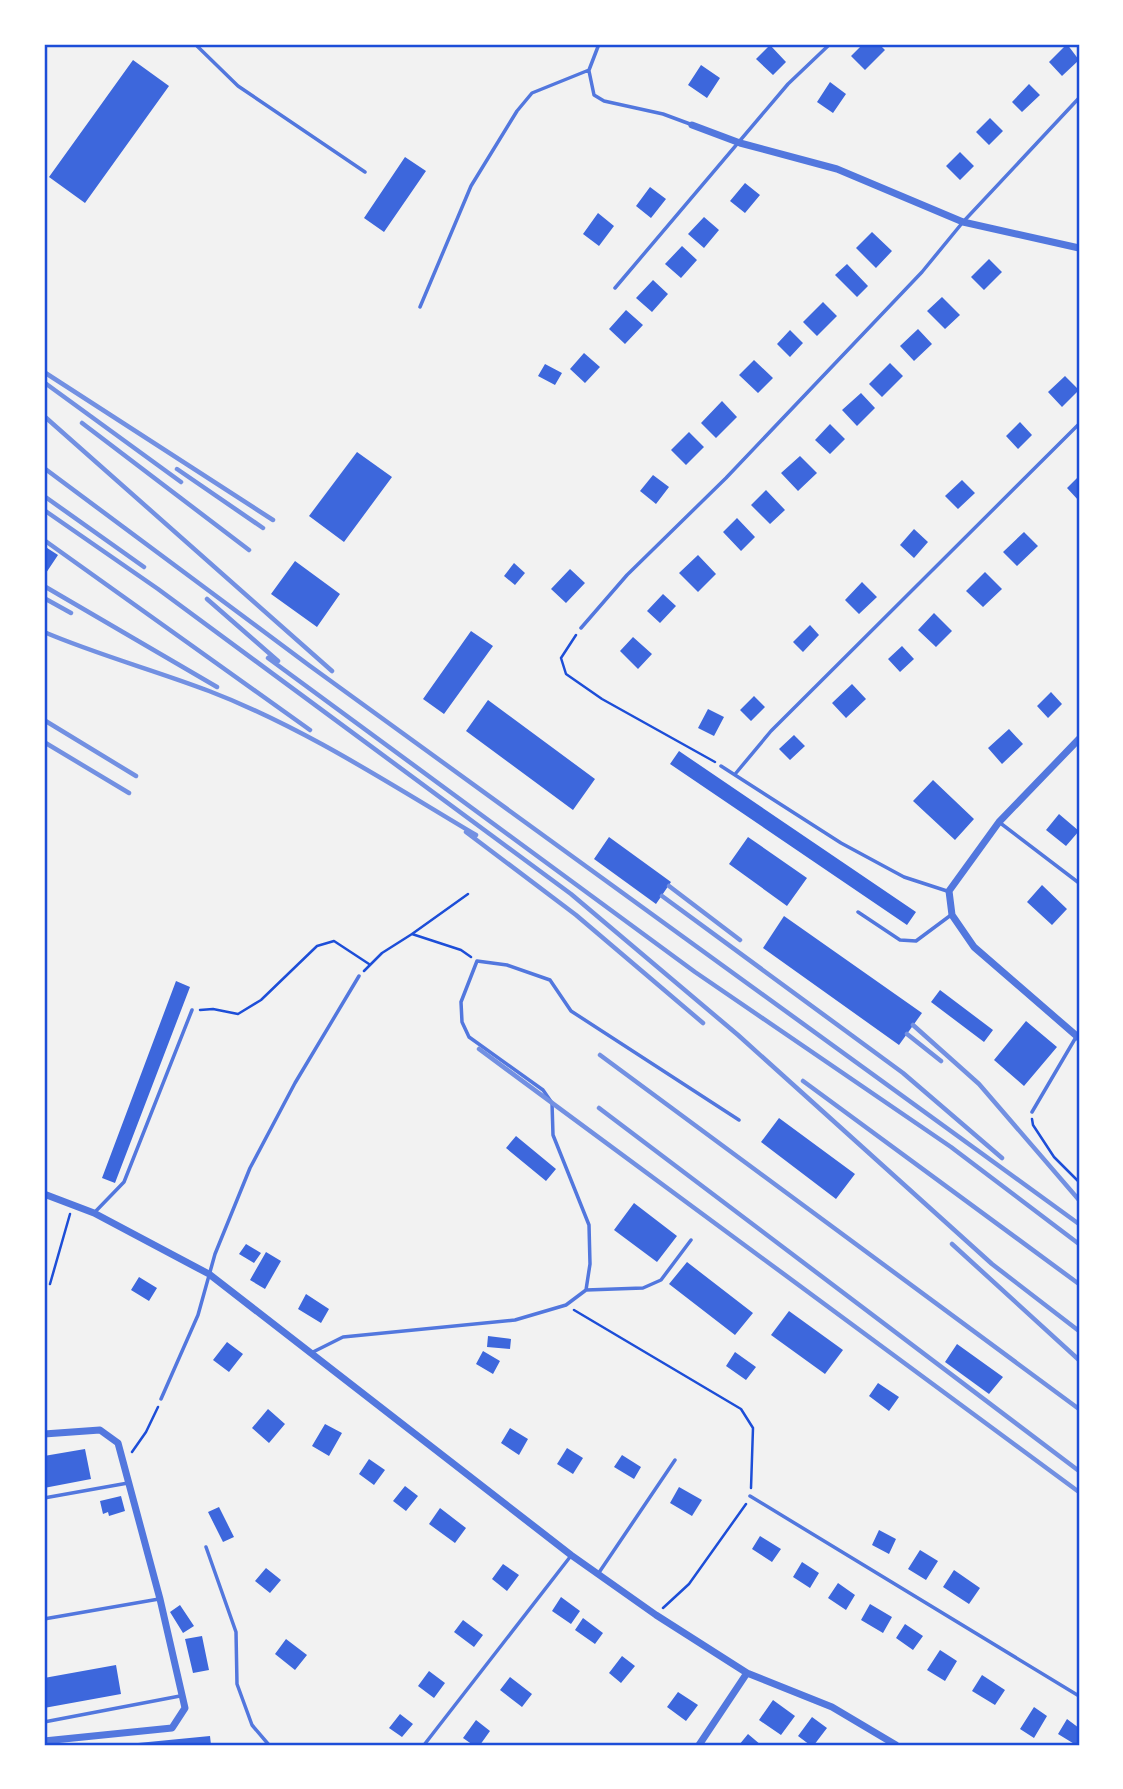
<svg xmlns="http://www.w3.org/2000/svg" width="1123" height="1789" font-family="'PT Serif',serif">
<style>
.building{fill:#3d67dc}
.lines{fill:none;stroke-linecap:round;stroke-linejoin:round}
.path{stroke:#1d4ed8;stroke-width:2.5}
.service{stroke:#5277de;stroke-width:3.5}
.minor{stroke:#5277de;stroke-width:7}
.rail{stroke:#7290e2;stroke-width:4.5}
.neatline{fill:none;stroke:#1d4ed8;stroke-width:2.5}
</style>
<rect width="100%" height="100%" fill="#f2f2f2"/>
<path class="building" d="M863,44h16l6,6 -20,20 -14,-14z
M1067,44l12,16 -17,16 -13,-14z
M770,45l16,17 -13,13 -17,-16z
M133,60l36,26 -84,117 -36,-26z
M701,65l19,13 -13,20 -19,-13z
M830,82l16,12 -13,19 -16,-11z
M1029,84l11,11 -18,17 -10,-10z
M990,118l13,13 -14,14 -13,-13z
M960,152l14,14 -14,14 -14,-14z
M405,157l21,14 -42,61 -20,-14z
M745,183l15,12 -15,18 -15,-12z
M650,187l16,12 -15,19 -15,-12z
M598,213l16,13 -15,20 -16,-12z
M704,217l15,13 -15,18 -16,-14z
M872,232l20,19 -16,17 -20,-20z
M682,246l15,14 -16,18 -16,-14z
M989,259l13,13 -18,18 -13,-13z
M847,264l21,22 -11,11 -22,-22z
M653,280l15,14 -16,18 -16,-14z
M942,297l18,18 -15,14 -18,-18z
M823,302l14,14 -20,20 -14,-14z
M626,310l17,15 -18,19 -16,-15z
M918,329l14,15 -18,17 -14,-15z
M790,330l13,13 -13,14 -13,-13z
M584,353l16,14 -15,16 -15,-14z
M754,360l19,18 -15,15 -19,-18z
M890,363l13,13 -21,21 -13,-13z
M545,364l17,9 -7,12 -17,-9z
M1065,376l14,14 -17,17 -14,-15z
M861,393l14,15 -18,18 -15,-16z
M722,401l15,16 -21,21 -15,-15z
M1020,422l12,13 -14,14 -12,-13z
M830,424l15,15 -15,15 -15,-14z
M689,432l15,15 -18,18 -15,-15z
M357,452l35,25 -48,65 -35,-26z
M800,456l17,17 -19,18 -17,-18z
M653,475l16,12 -13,17 -16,-13z
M1079,476v25l-12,-13z
M962,480l13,13 -17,16 -13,-13z
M766,490l19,20 -15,14 -19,-19z
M737,518l18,19 -14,14 -18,-19z
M914,529l14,13 -14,16 -14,-13z
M1024,532l14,14 -21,20 -14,-14z
M44,546l14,9 -14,21z
M698,555l18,19 -18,18 -19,-19z
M295,561l45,33 -23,33 -46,-33z
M514,563l11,10 -10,12 -11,-9z
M570,569l15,14 -19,20 -15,-14z
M985,572l17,17 -19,18 -17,-16z
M862,582l15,15 -18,17 -14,-14z
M663,594l13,12 -16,17 -13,-12z
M934,613l18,18 -16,16 -18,-17z
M810,625l9,10 -16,17 -10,-10z
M471,631l22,15 -49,68 -21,-15z
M633,637l19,17 -14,15 -18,-18z
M902,646l12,13 -14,13 -12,-13z
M852,684l14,15 -20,19 -14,-15z
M1051,692l11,12 -14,14 -11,-12z
M754,696l11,11 -14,14 -11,-11z
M488,700l107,79 -22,31 -107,-79z
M708,709l16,8 -10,19 -16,-8z
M1009,729l14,15 -21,20 -14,-16z
M794,735l11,11 -15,14 -11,-11z
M679,751l237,161 -9,13 -237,-161z
M933,780l41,39 -19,21 -42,-39z
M1059,814l20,17 -13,15 -20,-16z
M609,837l62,45 -15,22 -62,-45z
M748,837l59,41 -20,28 -58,-42z
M1042,885l25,24 -15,16 -25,-23z
M784,916l138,97 -23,32 -136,-97z
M176,981l14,6 -75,196 -13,-5z
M940,990l53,40 -9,12 -53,-40z
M1026,1021l31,26 -33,39 -30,-26z
M779,1118l76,56 -19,25 -75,-57z
M516,1136l40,33 -10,12 -40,-33z
M634,1203l43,33 -20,26 -43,-32z
M246,1244l15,9 -7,10 -15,-9z
M266,1252l15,9 -16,28 -15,-9z
M687,1262l66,51 -18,22 -66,-51z
M139,1277l18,11 -8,13 -18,-11z
M306,1294l23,15 -8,14 -23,-14z
M789,1311l54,39 -18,24 -54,-39z
M488,1336l23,3 -1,10 -23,-2z
M227,1342l16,12 -14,18 -16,-12z
M957,1344l46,33 -14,17 -44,-32z
M483,1351l17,10 -7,13 -17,-10z
M735,1352l21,15 -10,13 -20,-14z
M878,1383l21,14 -10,14 -20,-15z
M268,1409l17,15 -16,19 -17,-15z
M325,1424l17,9 -13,23 -17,-10z
M510,1428l18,11 -9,16 -18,-12z
M567,1448l16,10 -10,16 -16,-10z
M85,1449l6,30 -47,9v-32z
M622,1455l19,12 -7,12 -20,-12z
M369,1459l16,11 -11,15 -15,-11z
M405,1486l13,10 -12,15 -13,-10z
M679,1487l23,13 -10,16 -22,-13z
M121,1496l4,15 -16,5 -1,-4 -5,2 -3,-13z
M219,1507l15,30 -11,5 -15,-30z
M440,1508l26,20 -11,15 -26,-19z
M879,1530l17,9 -7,15 -17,-9z
M760,1536l21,13 -9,13 -20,-13z
M920,1550l18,11 -12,19 -18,-11z
M802,1562l17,11 -9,15 -17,-11z
M503,1564l16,11 -12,16 -15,-12z
M266,1568l15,12 -11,13 -15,-12z
M954,1570l26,18 -11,16 -26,-17z
M838,1583l17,12 -9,15 -18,-12z
M561,1597l19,14 -9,13 -19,-13z
M870,1604l22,13 -9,16 -22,-13z
M180,1605l14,21 -11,7 -13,-21z
M583,1618l20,15 -8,11 -20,-14z
M463,1620l20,15 -9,12 -20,-15z
M905,1624l18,12 -10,14 -17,-12z
M202,1636l7,34 -16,3 -8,-34z
M286,1639l21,16 -12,15 -20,-16z
M940,1650l17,11 -12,20 -18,-11z
M622,1656l13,10 -14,17 -12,-10z
M116,1665l5,29 -77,14v-30z
M429,1671l16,12 -11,15 -16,-12z
M982,1675l23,15 -10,15 -23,-14z
M510,1677l22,17 -10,13 -22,-17z
M678,1692l20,13 -12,16 -19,-14z
M773,1700l22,16 -14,19 -22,-15z
M1034,1707l13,9 -13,22 -14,-9z
M400,1714l13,10 -11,13 -13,-9z
M812,1717l15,11 -13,17h-4l-12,-9z
M1067,1719l12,9v12l-3,5 -18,-11z
M476,1720l14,11 -10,14h-7l-10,-7z
M748,1734l13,11h-22z
M210,1736l1,9h-73v-2z"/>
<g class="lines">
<path class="path" d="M576,635l-15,23 5,16 36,25 113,63
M468,894l-56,40 49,16 10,7
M364,971l18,-18 30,-19
M200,1010l13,-1 25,5 23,-14 56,-54 17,-5 35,23
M1032,1119l1,6 21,32 25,25
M50,1284l20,-70
M574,1310l167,99 12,19 -2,60
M132,1452l14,-20 12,-25
M663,1608l26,-24 57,-80"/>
<path class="service" d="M195,44l43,42 127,86
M589,71l5,24 10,6 59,13 27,10
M615,288l173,-204 42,-40
M420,307l51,-121 46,-75 15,-18 57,-23 10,-26
M581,628l46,-53 99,-97 196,-206 41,-50 116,-124
M721,766l120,77 63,34 43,14
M736,773l35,-42 308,-307
M999,822l80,61
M858,912l42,28 16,1 35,-26
M1032,1112l47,-80
M94,1213l30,-31 68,-172
M44,1290h1
M586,1290l4,-26 -1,-39 -36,-90 -1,-32 -9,-13 -74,-53 -7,-15 -1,-20 16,-41 30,4 43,15 21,31 168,109
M311,1353l32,-16 172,-17 51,-15 20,-15 57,-2 18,-8 30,-40
M161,1399l37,-84 17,-61 35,-86 45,-85 64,-107
M750,1496l329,200
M44,1498l84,-15
M206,1547l30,85 1,52 15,41 17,20
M598,1574l77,-114
M44,1619l115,-20
M44,1722l136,-26
M424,1745l146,-188"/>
<path class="minor" d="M692,125l48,18 97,26 126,53 116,26
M1079,739l-80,83 -50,69 3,24 22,32 105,91
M44,1194l50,19 115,61 362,281 85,60 91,58 85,34 64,38
M44,1434l56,-4 18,13 42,156 25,109 -13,20 -128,13
M699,1745l48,-72"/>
<path class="rail" d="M44,372l229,148
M45,383l136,99
M44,416l288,255
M82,423l167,127
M44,468l266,198 769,558
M177,469l86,59
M44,496l100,71
M44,510l114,79 413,305 167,141 254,229 87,67
M44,540l266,190
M44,586l173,101
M44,598l27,15
M207,599l71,62
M44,632c54,23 110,38 165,59 94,36 181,93 267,144
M268,658l427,314 256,175 128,97
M44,720l92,56
M44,742l85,51
M466,832l110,83 127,108
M669,886l71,54
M662,896l241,177 99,85
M913,1025l66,59 100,116
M907,1034l34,27
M479,1049l600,443
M600,1055l479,354
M803,1081l276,203
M599,1108l480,363
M952,1244l127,116"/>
</g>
<rect width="1123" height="1789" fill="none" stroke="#ffffff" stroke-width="91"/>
<rect x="46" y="46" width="1032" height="1698" class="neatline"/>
</svg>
